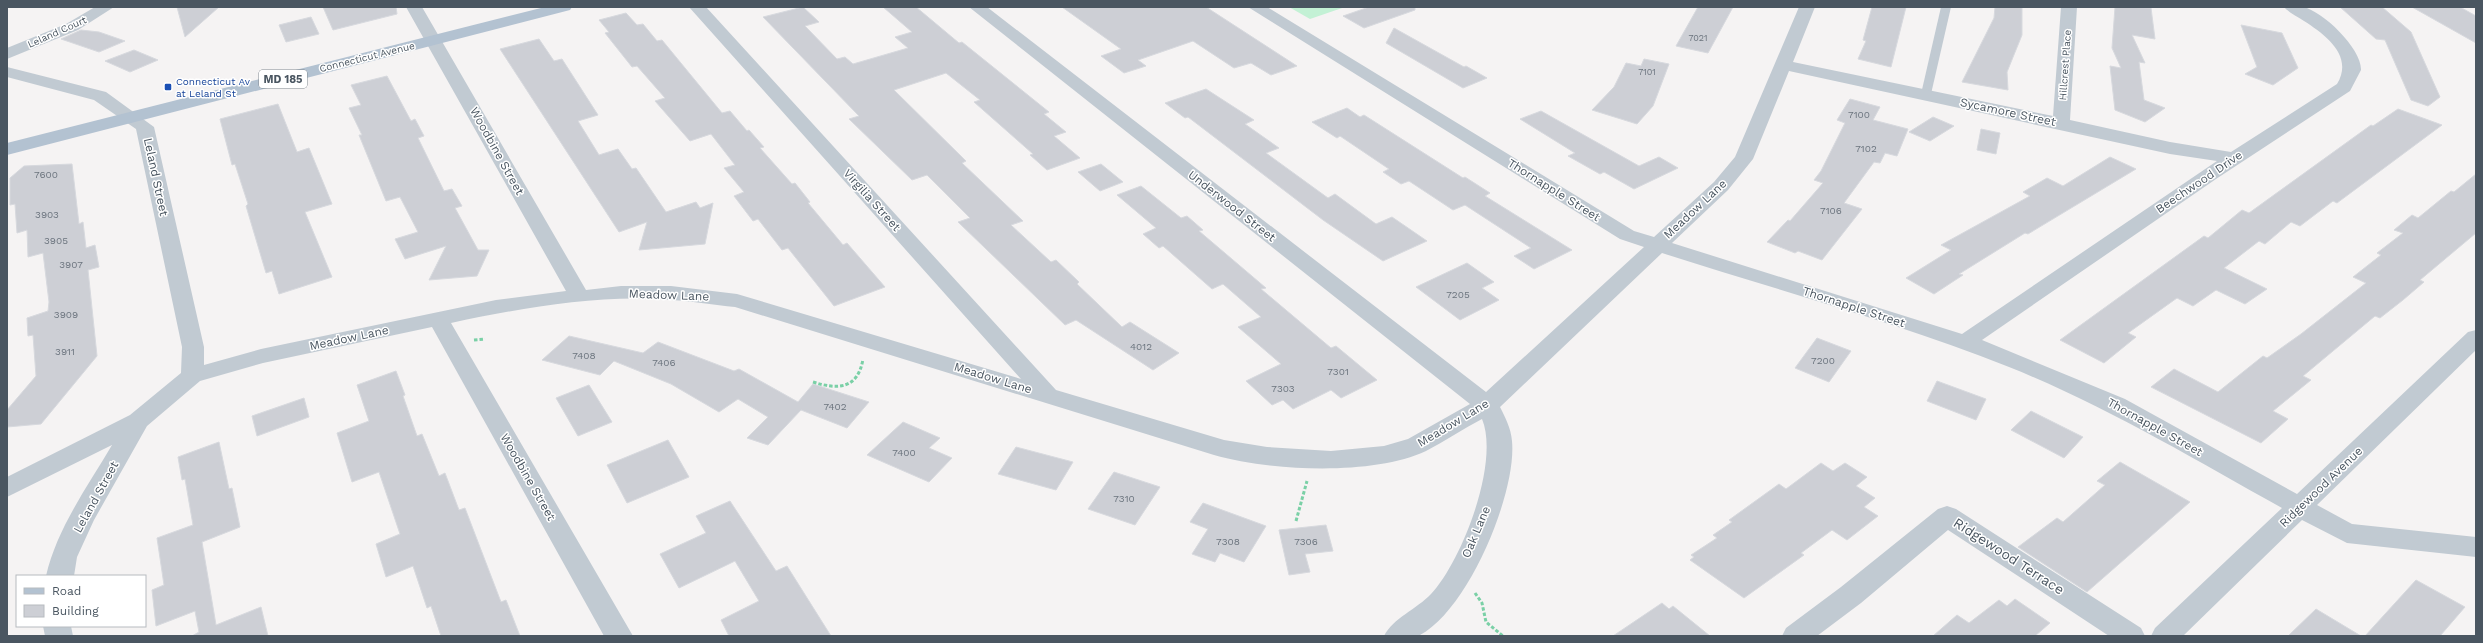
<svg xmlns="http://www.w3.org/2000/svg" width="2483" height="643" font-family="'Work Sans',sans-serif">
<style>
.green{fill:#c3f1d5}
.building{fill:#cdcfd5;stroke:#d7d9de}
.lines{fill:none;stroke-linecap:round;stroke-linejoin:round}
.path{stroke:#7ad0a6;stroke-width:3;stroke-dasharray:3.5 2;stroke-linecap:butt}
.lane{fill:#c1cad2;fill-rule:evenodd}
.street{fill:#c1cad2;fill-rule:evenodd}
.primary{fill:#b3c2d1;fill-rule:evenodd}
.transit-dot{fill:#1a4fb4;stroke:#fff;stroke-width:1.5}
.labels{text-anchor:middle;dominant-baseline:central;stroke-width:3;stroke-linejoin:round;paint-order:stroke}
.far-number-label{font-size:9px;fill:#6b747e}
.far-street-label{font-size:10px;fill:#4a5661;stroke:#fff}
.far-transit-label{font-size:10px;fill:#164399;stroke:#fff;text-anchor:start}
.number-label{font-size:10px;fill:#6b747e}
.shield{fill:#fff;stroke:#808990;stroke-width:1}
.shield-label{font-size:11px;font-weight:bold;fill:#4a5661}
.street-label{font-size:12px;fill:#4a5661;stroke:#fff}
.near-street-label{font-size:14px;fill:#4a5661;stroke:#fff}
</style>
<rect width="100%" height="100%" fill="#f5f3f3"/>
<path class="green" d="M1289,7h56l-35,12z"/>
<path class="building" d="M177,7h42l-34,30z
M323,7h73l1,7 -64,16z
M803,7l16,15 -14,4 32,33 8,-2 8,7 55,-16 -13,-11 17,-5 -29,-25h33l43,36 3,-1 87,70 -5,2 22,18 -12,4 26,22 -33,12 -17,-15 3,-1 -59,-52 6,-2 -34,-27 -52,17 72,71 -4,2 61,58 -12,4 40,37 5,-2 23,22 -2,2 45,43 8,-5 49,31 -26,17 -77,-50 -11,5 -107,-103 12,-4 -43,-43 -15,5 -63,-61 10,-3 -96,-99z
M1062,7h144l91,59 -26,9 -20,-12 -17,5 -41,-27 -55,19 8,6 -22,7 -23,-17 20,-7z
M1369,7h46v3l-51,18 -21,-12z
M1698,7h35l-25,46 -32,-7z
M1872,7h34l-15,60 -33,-8 8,-18 -3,-1z
M1995,7h27v28l-15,37 1,18 -46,-8 32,-64z
M2115,7l36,1 4,31 -23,-4 13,28 -6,-1 5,38 21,8 -20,14 -30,-12 -5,-44 11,2 -9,-20z
M2340,7h42l29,25 29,65 -12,9 -17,-6 -26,-60 -9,-1z
M2412,7h48l16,9v27z
M626,13l11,12 6,-1 14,17 5,-1 60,73 8,-2 17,20 2,-1 15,17 -4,1 32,36 3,-1 15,19 -2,1 35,42 4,-2 38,44 -51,19 -46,-58 -6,2 -24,-31 -5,2 -19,-25 10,-4 -20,-24 11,-3 -24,-31 -21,7 -35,-40 10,-3 -28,-32 -5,1 -27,-34 4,-1 -10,-12z
M311,17l8,17 -33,8 -7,-17z
M2241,25l41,8 16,35 -25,17 -28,-11 12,-7z
M1394,28l70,39 2,-1 21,12 -24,10 -77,-45z
M81,30l18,2 26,9 -26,11 -38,-13z
M539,39l15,22 8,-2 36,56 -20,6 21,34 19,-6 14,20 4,-1 30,44 30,-10 4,6 13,-5 -8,41 -66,6 8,-28 -28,10 -119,-183z
M134,50l24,10 -28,12 -25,-11z
M1644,59l25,5 -16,42 -16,18 -45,-14 22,-23 12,-24 15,3z
M387,76l24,45 4,-2 9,17 -6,2 26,53 8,-2 10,17 -7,2 23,42h11l-12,26 -48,4 17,-34 -41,13 -10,-20 23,-7 -18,-35 -14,4 -27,-66h3l-13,-27 12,-3 -10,-20z
M1206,89l48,31 -9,4 34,24 -13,5 62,45 7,-4 41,30 16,-7 35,24 -44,20 -60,-41 -135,-103 -3,1 -20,-15z
M1850,99l30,8 -7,13 35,9 -11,27 -12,-3 -5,10 -6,-1 -30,41 18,6 -40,51 -24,-9 -3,2 -28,-11 21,-22 2,1 33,-38 -9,-3 7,-9 24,-48 -8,-3z
M278,104l19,48 12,-4 23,56 -27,8 27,65 -53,17 -7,-23 -6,2 -20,-67 2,-2 -13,-40 -3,1 -12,-46z
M1347,108l13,9 4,-2 99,63 2,-1 25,16 -5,3 87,54 -38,19 -20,-13 17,-8 -66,-43 -12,5 -44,-29 -8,3 -18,-12 6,-3 -49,-33 -3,2 -25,-16z
M2398,109l44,16 -105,78 -4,-2 -33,25 -9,-4 -26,22 -6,-3 -35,27 43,21 -22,15 -29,-14 -23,16 -16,-8 -49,35 8,4 -32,26 -44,-23 144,-104 4,2 34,-28 7,3 122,-88 2,1z
M1541,111l98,55 20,-9 19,11 -44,21 -30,-17 -4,2 -32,-18 7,-3 -55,-34z
M1933,117l21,9 -24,15 -21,-9z
M1981,129l19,4 -4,21 -19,-4z
M2110,157l26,12 -108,65 -3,-1 -66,41 4,1 -29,19 -28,-16 45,-28 -10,-5 89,-49 -7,-4 24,-14 16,8z
M72,164l7,60 4,-2 3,26 9,-3 4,22 -11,3 9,86 -56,68 -34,3v-17l29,-34 -3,-41 -5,1 -1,-18 21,-7 1,-9 -6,-49 -15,4 -1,-27 -10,3 -2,-29 -5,1v-27l14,-12z
M1101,164l22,18 -23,9 -22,-19z
M2476,174v59l-56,47 4,2 -21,18 -23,18 -5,-2 -72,60 8,4 -38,31 15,8 -27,24 -110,-56 23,-18 44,23 45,-36 4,2 34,-24 65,-51 -13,-6 28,-22 -4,-2 26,-20 -9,-3 18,-15 6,3 33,-27 3,1z
M1141,186l40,32 6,-2 16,14 -4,1 67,57 -5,1 70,59 5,-2 41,34 -36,18 -10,-8 -38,19 -10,-9 -11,5 -26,-24 35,-17 -43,-37 23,-10 -38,-33 -11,5 -49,-43 -4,2 -16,-14 13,-6 -39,-33z
M1467,263l27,19 -12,6 17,12 -39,20 -44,-33z
M569,336l74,17 15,-11 76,29 5,-2 59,33 15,-18 56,18 -22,26 -46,-18 -33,35 -21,-7 21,-21 -30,-18 -19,13 -48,-28 -57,-23 -14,14 -58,-15z
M1817,338l34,13 -22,31 -34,-14z
M396,371l9,24 -2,1 14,40 5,-2 17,42 6,-3 14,37 6,-2 36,94 5,-2 14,36h-79l-10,-30 -4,2 -14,-42 -27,11 -10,-33 24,-10 -21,-62 -27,10 -15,-49 32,-12 -12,-36z
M1937,381l49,18 -10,21 -49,-19z
M589,385l23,37 -34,14 -22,-38z
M304,398l5,19 -52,19 -5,-20z
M2031,411l52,26 -19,21 -53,-28z
M903,422l37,16 -11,10 23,10 -23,24 -62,-27z
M668,440l21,37 -62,26 -20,-38z
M219,442l10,47 3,-1 8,39 -38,15 14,83 45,-18 7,29h-76l7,-4 -4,-21 -39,15 -4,-36 12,-5 -7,-47 36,-13 -8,-46 -3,1 -4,-23z
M1016,447l57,15 -17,28 -58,-16z
M2120,462l70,40 -103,90 -69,-45 39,-29 6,4 42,-37 -8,-4z
M1821,463l12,8 12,-8 22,14 -11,9 19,12 -11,9 14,9 -31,24 -15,-10 -31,23 3,2 -60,43 -54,-38 4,-3 -3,-2 26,-17 -4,-3 19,-13 -3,-2 50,-36 7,5z
M1114,472l46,15 -25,38 -47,-16z
M730,501l46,70 11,-5 44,70h-102l-8,-16 38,-19 -24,-40 -56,27 -19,-34 46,-21 -10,-17z
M1203,503l63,23 -22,36 -24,-9 -5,9 -23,-8 16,-25 -18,-7z
M1326,525l7,26 -28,3 5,18 -21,3 -10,-45z
M2416,580l49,27 -25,29h-75z
M2015,599l35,24 -15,13h-102l24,-21 12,8 30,-23 8,6z
M1662,603l7,6 4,-3 37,30h-97z
M2316,609l45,27h-73z"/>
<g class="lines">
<path class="path" d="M474,340l11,-1
M813,382c25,8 45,7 50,-23
M1296,521l11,-40
M1475,593l7,10 4,19 17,14"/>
<path class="lane" d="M1941,7h10l-20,87 -5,3 -5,-3z"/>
<path class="street" d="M95,7h19l-36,23 -71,29v-11l59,-24z
M406,7h16l164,283 35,-4h50l66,8 284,85 -332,-372h17l350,383 168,50 43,7 64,4 53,-5 24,-7 62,-35 -501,-397h18l499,385 158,-145 -24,-8 -372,-232h19l367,224 20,6 60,-55 21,-25 64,-150h16l-22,55 260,54 8,-109h16l-7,113 100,22 61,10 106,-68c17,-28 -11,-49 -33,-63 -6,-4 -15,-8 -20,-14 6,0 13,-1 19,0 20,4 59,42 58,63l-11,21 -134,88 -234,161 143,59 172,95 171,-162 8,-2v20l-159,155 35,19 124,13v20l-129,-14 -45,-23 -119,116h-32l4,-8 127,-120c-90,-50 -178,-103 -273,-141 -113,-45 -232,-77 -347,-114l-162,154c5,10 11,21 12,34 5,52 -44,169 -92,194 -8,4 -27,1 -36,1 9,-18 33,-27 47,-42 31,-33 69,-132 51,-175 -19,10 -37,22 -56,32 -53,25 -156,20 -212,4l-479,-148c-21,-2 -42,-6 -64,-7 -72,-6 -149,8 -220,23l182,313h-29l-172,-309 -169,36 -63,18 -53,45 -53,94 -17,37 -3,19h-28c11,-48 42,-90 66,-131l-105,52v-20l123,-62 51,-42 1,-26 -46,-218 -42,-29 -87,-23v-10l99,25 48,35 50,220v18l57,-16 235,-49 70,-9zM1789,71l381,83 47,7 -255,173 -290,-91 56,-53 25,-31z
M1947,506l9,3 185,119 4,8h-36l-161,-106 -87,73 -44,33h-35l4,-8 55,-41 97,-78z
M43,626h28l2,10h-28z"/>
<path class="primary" d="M545,7h27l-2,3 -563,145v-12z"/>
</g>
<rect class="transit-dot" x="164" y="83" width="8" height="8" rx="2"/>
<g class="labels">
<g class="far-number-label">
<text x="1698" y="38">7021</text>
<text x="1647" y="72">7101</text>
</g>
<g class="far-street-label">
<text transform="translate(57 32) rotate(-24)">Leland Court</text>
<text transform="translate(367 57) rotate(-14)">Connecticut Avenue</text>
<text transform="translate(2065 65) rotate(-86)">Hillcrest Place</text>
</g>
<g class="far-transit-label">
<text x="176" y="81">Connecticut Av<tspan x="176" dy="12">at Leland St</tspan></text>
</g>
<g class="number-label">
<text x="1859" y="114">7100</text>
<text x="1866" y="148">7102</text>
<text x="46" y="174">7600</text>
<text x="1831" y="210">7106</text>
<text x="47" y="214">3903</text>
<text x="56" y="240">3905</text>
<text x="71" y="264">3907</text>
<text x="1458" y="294">7205</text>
<text x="66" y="314">3909</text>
<text x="1141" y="346">4012</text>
<text x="65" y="351">3911</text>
<text x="584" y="355">7408</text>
<text x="1823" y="360">7200</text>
<text x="664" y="362">7406</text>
<text x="1338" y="371">7301</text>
<text x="1283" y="388">7303</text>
<text x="835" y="406">7402</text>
<text x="904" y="452">7400</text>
<text x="1124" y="498">7310</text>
<text x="1228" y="541">7308</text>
<text x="1306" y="541">7306</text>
</g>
<rect class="shield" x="259" y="70" width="48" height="18" rx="3"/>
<g class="shield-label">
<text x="283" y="79">MD 185</text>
</g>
<g class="street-label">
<text transform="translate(2008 112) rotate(12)">Sycamore Street</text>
<text transform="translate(497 151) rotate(61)">Woodbine Street</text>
<text transform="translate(156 177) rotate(78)">Leland Street</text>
<text transform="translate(2199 182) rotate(-34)">Beechwood Drive</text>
<text transform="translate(1554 190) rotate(32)">Thornapple Street</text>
<text transform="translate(872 200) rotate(48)">Virgilia Street</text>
<text transform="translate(1232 206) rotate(38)">Underwood Street</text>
<text transform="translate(1695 209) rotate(-43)">Meadow Lane</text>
<text transform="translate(669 295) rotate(2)">Meadow Lane</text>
<text transform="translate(1854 307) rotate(18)">Thornapple Street</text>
<text transform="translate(349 338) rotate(-12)">Meadow Lane</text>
<text transform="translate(993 378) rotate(17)">Meadow Lane</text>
<text transform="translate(1453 423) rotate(-31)">Meadow Lane</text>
<text transform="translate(2155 427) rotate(29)">Thornapple Street</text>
<text transform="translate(528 477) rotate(60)">Woodbine Street</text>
<text transform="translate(2321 487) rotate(-44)">Ridgewood Avenue</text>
<text transform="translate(96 497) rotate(-61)">Leland Street</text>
<text transform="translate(1476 532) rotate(-67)">Oak Lane</text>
</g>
<g class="near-street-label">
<text transform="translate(2009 556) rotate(33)">Ridgewood Terrace</text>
</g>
</g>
<rect width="2483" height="643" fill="none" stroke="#4a5661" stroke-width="16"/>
<rect x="16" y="575" width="130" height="52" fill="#ffffff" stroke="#b7bbc0"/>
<rect x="24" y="588" width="20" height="6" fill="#b3c2d1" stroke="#b7bbc0"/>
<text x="52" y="595" font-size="12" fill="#4a5661">Road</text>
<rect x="24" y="605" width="20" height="12" fill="#cdcfd5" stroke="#b7bbc0"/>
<text x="52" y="615" font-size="12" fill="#4a5661">Building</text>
</svg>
